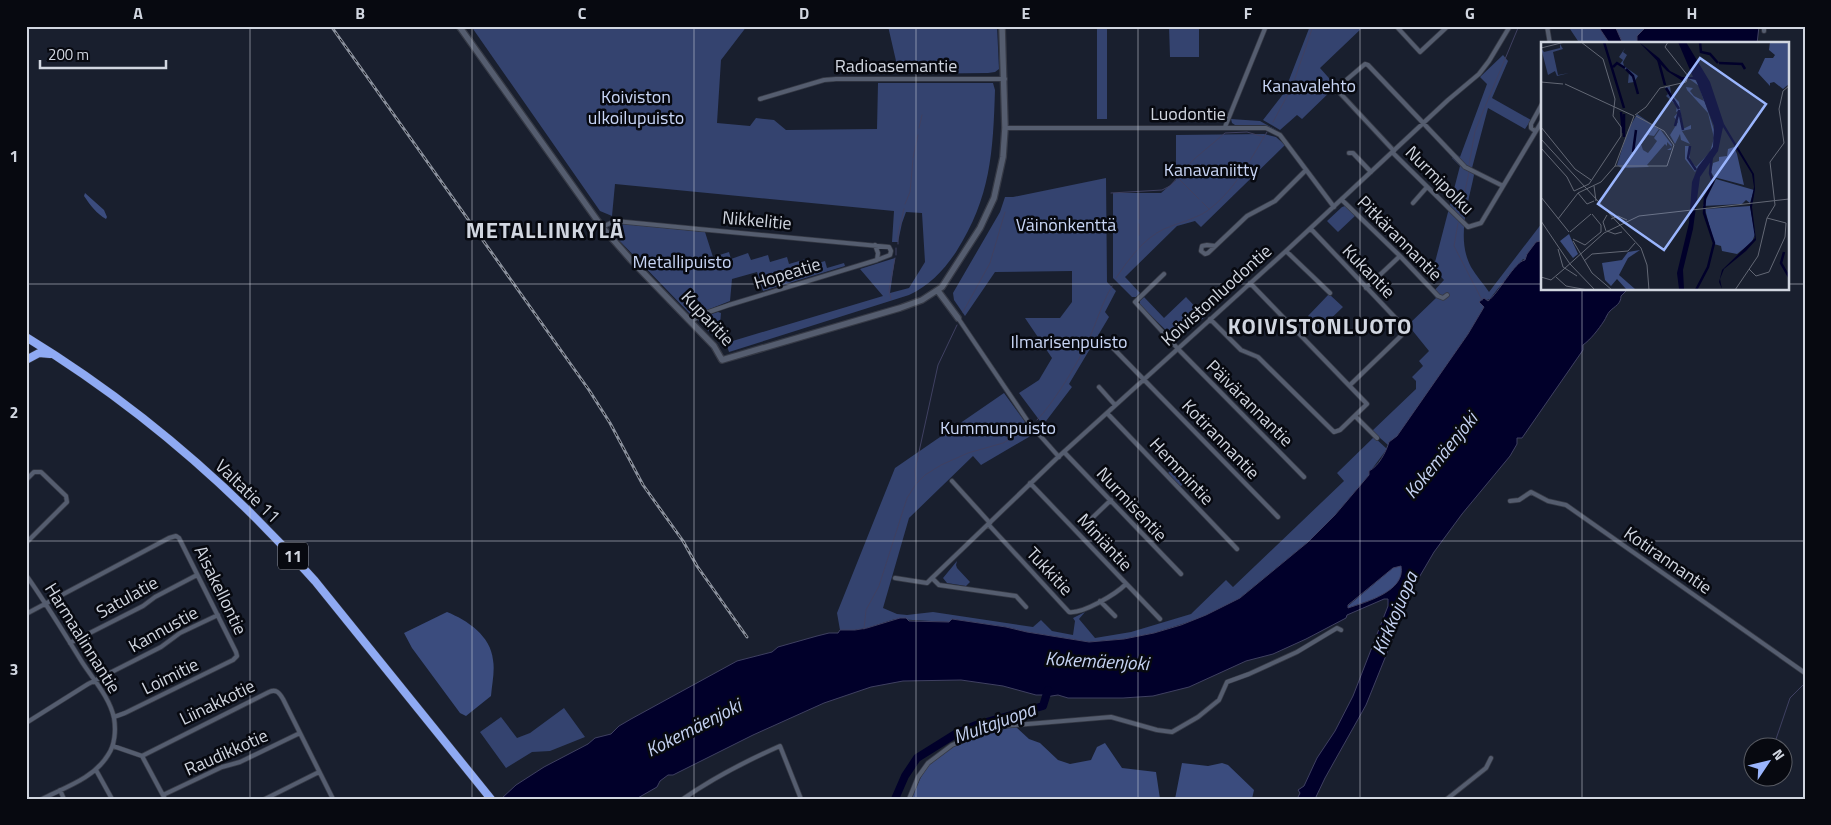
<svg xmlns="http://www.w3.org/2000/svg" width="1831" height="825" font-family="'Titillium Web',sans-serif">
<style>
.green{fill:#34436f}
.forest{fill:#3b4c7e}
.water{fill:#01002a;stroke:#3f4061;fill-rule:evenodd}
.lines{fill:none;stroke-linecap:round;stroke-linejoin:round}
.stream{stroke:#3f4061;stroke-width:1}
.river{stroke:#01002a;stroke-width:8}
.street-casing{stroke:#363a46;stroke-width:5.5}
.secondary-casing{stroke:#363a46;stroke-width:8}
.highway-casing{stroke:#363a46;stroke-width:9}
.street{stroke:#555d6f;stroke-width:4}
.secondary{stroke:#555d6f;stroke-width:5.5}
.highway{stroke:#8faaf3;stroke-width:8}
.rail-casing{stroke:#8a909c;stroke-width:3}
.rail{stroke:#070910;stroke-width:1;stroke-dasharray:4;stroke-linecap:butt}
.grid{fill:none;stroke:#d1d6e0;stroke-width:1;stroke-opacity:0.55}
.labels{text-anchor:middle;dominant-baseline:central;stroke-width:5;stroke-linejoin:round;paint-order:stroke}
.shield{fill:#070910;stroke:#9498a2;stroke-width:1}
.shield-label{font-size:16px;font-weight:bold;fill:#d1d6e0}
.street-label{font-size:18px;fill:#d1d6e0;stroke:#070910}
.park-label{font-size:18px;fill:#c9d6f6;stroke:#070910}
.water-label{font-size:19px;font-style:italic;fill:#c5d2f2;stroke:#070910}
.district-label{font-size:22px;font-weight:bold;letter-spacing:1px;fill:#d1d6e0;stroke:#070910}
.inset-river{fill:none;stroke:#01002a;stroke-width:2.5}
.inset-road{fill:none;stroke:#636875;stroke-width:1}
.view{fill:#9ab5fd;fill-opacity:0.15;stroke:#9ab5fd;stroke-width:2.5}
.inset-edge{fill:none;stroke:#d1d6e0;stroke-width:2.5}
.neatline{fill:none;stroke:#d1d6e0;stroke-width:2}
.grid-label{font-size:16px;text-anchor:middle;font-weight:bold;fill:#d1d6e0}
</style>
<rect width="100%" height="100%" fill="#191f2e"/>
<path class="green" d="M471,26h276l-26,34 -4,63 33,3 6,-8 18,2 12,10 91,-1 1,-46h115l2,7c-2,62 -4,107 -39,162 -12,18 -27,34 -47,43l-180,57 -3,-9 157,-47 -23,-27 35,-11 -5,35 19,-5 16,-26 -3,-49 -16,-1 -4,11 -4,19h-6l2,-31 -279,-27 -3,32 -12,-5z
M888,26h109l2,43 -4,3 -7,1 -89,1z
M1097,26h10v93h-10z
M1169,26h30v31h-29z
M1310,26l53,1 -43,41 16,18 -34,33 -5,-4 -17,15 -17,-10 21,-27z
M1568,26h30l12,18h-30z
M1615,26h32l-10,12v6h-14z
M1503,55l5,6 -16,37 39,22 -6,9 -37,-21 -16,60 2,7c-6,29 -18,64 -3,92 5,9 13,17 18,25l53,-69v15l-15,16 -2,6 -2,-1c-11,14 -23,26 -33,40l-10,3 4,5 -16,27 -71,103 -8,5 -1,3 -16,-14 44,-42v-8l-4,-4 11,-11 -4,-5 10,-10 -21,-26 28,-27 -4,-5 12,-13 -11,-12 1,-2 26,-100 -8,-8 4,-4 4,3 27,-73 -7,-7z
M1231,119l29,2 18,10 -14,-6h-29l-3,-2z
M1264,134l12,3 9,8 -84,82 -6,-6 -18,5 -52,51 15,16 -4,4h-4l-19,-19v-85h48l15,-13v-45z
M1106,178l1,104 9,9 -11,21 4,5 -40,67 3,3 -29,38 -24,-32 20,-13 13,-22 -27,-40h35l12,-16v-31l-77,1 -30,44 -11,-16 -1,-7 47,-81 5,-15h8z
M1345,206l4,1 7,8 -18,17 -11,-11 15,-14z
M624,224l81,8 8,25 16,-5 2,7 17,-6 3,7 17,-5 2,7 17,-5 2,7 17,-5 2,7 17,-5 2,7 17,-5 1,3 -82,25 -6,-19 -25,7 -2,22 -38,15 -79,-82 -1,-4 1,-3z
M1329,294l14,13 -23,22 -12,-13z
M1144,297l20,21 22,-21 19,20 -29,23 -36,-35v-4z
M718,312l3,1 -2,23 -3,3 -18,-19 1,-2z
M1004,393l30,41 -53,31 -8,-9 -64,62 -26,90 14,6 10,1 26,-3 100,15 8,-7 11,11 21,4 2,-14 -2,-3 12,-6 -6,7 16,19 36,-6 60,-18 35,-34 7,7 111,-106 -7,-8 37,-36 13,12 -15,20 -3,2v4l-34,40 -27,27 -73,60 -37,17 -44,14 -30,6 -35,3 -62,-10 -21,-5 -54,-8 -3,3 -54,-3 -28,9 -12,2h-15l-3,-17 58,-145z
M1175,467l12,13 -7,7 -12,-14z
M957,561l-1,4 1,3 13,14 -4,4 -19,-3 -4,-5z
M564,708l21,29 -35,14 -18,1 -26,16 -26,-36 21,-15 16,21 13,-5z"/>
<path class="forest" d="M85,193l19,17 3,7 -1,2c-9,-5 -16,-14 -22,-23z
M1401,566c6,26 -35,35 -53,42v-2l46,-39z
M447,612c20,8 44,24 46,48 2,11 -1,24 -2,36l-25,20 -6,-3 -48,-65 -8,-15z
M1015,726l14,13 11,4 18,17 12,4 21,-4 6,-13 8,-4 17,25 34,4 4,27h-249c6,-12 10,-25 18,-35 18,-22 60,-30 86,-38z
M1182,763l26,3 14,-3 6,2 26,25 -2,9h-77z"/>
<path class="water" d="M1598,26h17l8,18h-13z
M1647,26h112l-2,18h-120v-8z
M1542,238v51h86l-7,7c0,8 -6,10 -11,15 -3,3 -4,7 -6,10 -6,9 -13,18 -21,24v5l-61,88h-5v6l-7,12 -48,58 -28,38 -20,34 -48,119 -41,73 -10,21h-18l3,-6 -2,-3 6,-4 13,-28 18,-27 18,-35 35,-90v-7h-4l-37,16 -1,3 -40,21 -33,15 -27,7 -57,26 -36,9 -30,2h-55l-10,-3 -13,2 -2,-2h-7l-33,-9 -42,-6 -58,1 -32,6 -47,16 -71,32 -80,40h-5l-8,6 -3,6 -21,12h-135l15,-14 28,-18 44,-23 7,-6 16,-4 8,-8 12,-7 106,-58 35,-9 6,-5 39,-11 12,-3h9l2,-3h15l12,-2 33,-10h6l3,3 40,1 3,-3 54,8 21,5 62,10 35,-3 30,-6 27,-8 25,-10 34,-17 68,-56 27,-27 34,-40v-4c10,-5 17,-19 20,-29l8,-6 71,-102 16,-27 -5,-5 5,-4 4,3c11,-8 26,-39 37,-41l2,-6 9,-12 4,-1zM1401,566c5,25 -35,36 -53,42v-3l45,-37z"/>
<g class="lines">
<path class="stream" d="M1273,122l19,-35 21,-61
M919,128l3,-13
M913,158l5,-23
M1469,165l6,-34 43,-103
M1178,178l21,21
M1111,193l51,-3 8,-4 23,-26 32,-27 22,-1 17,5
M1139,193v26
M1202,202l7,7
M905,204l5,-12 3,-32
M1460,215l9,-43
M1458,223l-4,23 28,54
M1139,224v11
M1139,241v6
M898,244v-9l6,-26
M896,255v-7
M1116,278c13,-19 27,-39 48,-49 14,-6 31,-10 43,-18 27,-19 43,-51 60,-79
M891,299l-2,-9 6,-32
M963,312l27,-49 15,-51
M1037,420c18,-19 41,-57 52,-81 8,-18 13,-36 23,-53
M916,483l-1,-13 23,-105 19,-40
M864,629l2,-19 13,-24 28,-88 9,-14 9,-9 16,-10 27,-12 35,-10 25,-15
M1773,748l17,-50 15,-15"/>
<path class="river" d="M895,799l10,-23 12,-18 40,-25 19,-8 67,-19 5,-16"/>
<g class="street-casing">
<path id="street" d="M1396,26l24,26 28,-26
M1547,26l3,18
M1764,31v-5
M760,99l64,-19 12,-1h169
M1225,127l41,-101
M1005,128h261l14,7 54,72
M1535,131l-4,-3v-4l11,-20
M1394,151l-55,-59 -1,-5 27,-23 3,1 97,102 38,19
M1392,152l76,75 13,-4 61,-102
M1349,153h4l18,19
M1342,200l58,56 38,40 5,2 4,-3
M1413,203l14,-16
M602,227l13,-6 274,26 2,4 -1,4 -13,5
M1311,229l94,99 -1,5 -54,52
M1215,246l-8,-1 -5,1 -1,5 4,3 3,-1 39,-37 28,-15 31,-31
M1286,251l44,42
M1164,274l-29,28 45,49 124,126
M1366,288l34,-32
M958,318l71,105 30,34
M1210,319l31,31 17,7 76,75 6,-2 27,-26 -117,-121
M691,322l9,-7 29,-10 148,-45 1,-7 -3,-8
M1113,348l165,169
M1099,387l16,18
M1107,413l130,136
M1355,416l22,22
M1064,452l117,122
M26,480l8,-8h7l25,24 1,6 -41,41
M952,481l38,42
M1030,483l130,136
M1510,501l9,-1 12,-8 17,9 18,4 239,168
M1090,520l21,-20
M988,524l81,88c14,2 47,-18 57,-28
M26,575c20,28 38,58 56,87 11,17 28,36 32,56 2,12 1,27 -6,37 -14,23 -42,32 -66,44
M895,578l32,5 5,-5 7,7 77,11 10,11
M932,578l124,-119 230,-208 162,-151 31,-26 10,-13 21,-35
M1100,601l15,15
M26,614l143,-76 7,-2 3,2 57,114 1,4 -4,4 -108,53 -11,4
M70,643l73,-37 12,-9 42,-22
M26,723l62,-39 73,-37 19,-14 38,-18
M113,746l29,10 23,43
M142,756l127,-64c7,-3 10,0 14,7l50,100
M96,770l16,29
M60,790l4,9
M163,795l59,-28 18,-5 60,-29
M265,799l54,-27
M683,799c30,-21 63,-38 97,-53l21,53
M909,799l9,-22 10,-14 24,-18 22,-9 30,-10 107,-9 46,13 15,2 26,-15 21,-17 8,-18 22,-8 48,-22 40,-24 4,2
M1447,799l39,-31 5,-10"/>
</g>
<g class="secondary-casing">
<path id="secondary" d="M459,26l143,201 29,33 83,86 8,14 178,-52 22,-8 20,-13 38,-59 14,-30 9,-41 2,-29 -3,-102
M938,291l20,27"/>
</g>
<g class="highway-casing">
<path id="highway" d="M26,337c108,66 205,149 289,244l176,218
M26,360l13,-7 11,1"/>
</g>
<use href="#street" class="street"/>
<use href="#secondary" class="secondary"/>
<use href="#highway" class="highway"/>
<g class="rail-casing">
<path id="rail" d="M331,26l258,364 21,33 33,62 40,56 14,25 50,71"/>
</g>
<use href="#rail" class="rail"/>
</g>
<path class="grid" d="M250,26v773M472,26v773M694,26v773M916,26v773M1138,26v773M1360,26v773M1582,26v18M26,284h1516M1787,284h18M1582,289v510M26,541h1779"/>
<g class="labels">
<rect class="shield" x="278" y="542.5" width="30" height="27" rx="4"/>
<g class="shield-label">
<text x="293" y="556">11</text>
</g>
<g class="street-label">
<text x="896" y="65">Radioasemantie</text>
<text x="1188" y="113">Luodontie</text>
<text transform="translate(1440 180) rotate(45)">Nurmipolku</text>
<text transform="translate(757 220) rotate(5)">Nikkelitie</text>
<text transform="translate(1400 238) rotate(45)">Pitkärannantie</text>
<text transform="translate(1369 271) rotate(46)">Kukantie</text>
<text transform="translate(787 273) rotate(-17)">Hopeatie</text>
<text transform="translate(1216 295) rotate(-42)">Koivistonluodontie</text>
<text transform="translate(708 318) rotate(47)">Kuparitie</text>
<text transform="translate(1250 403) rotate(45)">Päivärannantie</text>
<text transform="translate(1221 439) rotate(46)">Kotirannantie</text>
<text transform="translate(1182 471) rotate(47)">Hemmintie</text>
<text transform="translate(248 491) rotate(44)">Valtatie 11</text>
<text transform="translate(1132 504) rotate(47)">Nurmisentie</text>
<text transform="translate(1105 542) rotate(47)">Miniäntie</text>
<text transform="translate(1668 560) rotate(35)">Kotirannantie</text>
<text transform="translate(1050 571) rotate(47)">Tukkitie</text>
<text transform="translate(221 590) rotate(64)">Aisakellontie</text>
<text transform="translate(127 597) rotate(-29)">Satulatie</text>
<text transform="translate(163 629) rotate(-29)">Kannustie</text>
<text transform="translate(83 638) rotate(58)">Harmaalinnantie</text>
<text transform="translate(170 676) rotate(-26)">Loimitie</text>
<text transform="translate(217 702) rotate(-26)">Liinakkotie</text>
<text transform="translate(226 752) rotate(-24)">Raudikkotie</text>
</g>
<g class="park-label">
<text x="1309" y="85">Kanavalehto</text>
<text x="636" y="96">Koiviston<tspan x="636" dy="21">ulkoilupuisto</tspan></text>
<text x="1211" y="169">Kanavaniitty</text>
<text x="1066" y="224">Väinönkenttä</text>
<text x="682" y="261">Metallipuisto</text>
<text x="1069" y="341">Ilmarisenpuisto</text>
<text x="998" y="427">Kummunpuisto</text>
</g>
<g class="water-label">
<text transform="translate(1440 455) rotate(-51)">Kokemäenjoki</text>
<text transform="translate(1394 613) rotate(-67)">Kirkkojuopa</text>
<text transform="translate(1097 660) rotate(3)">Kokemäenjoki</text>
<text transform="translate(994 722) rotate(-20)">Multajuopa</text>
<text transform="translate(693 727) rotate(-27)">Kokemäenjoki</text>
</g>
<g class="district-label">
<text x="545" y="230">METALLINKYLÄ</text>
<text x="1320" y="326">KOIVISTONLUOTO</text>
</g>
</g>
<g transform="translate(1541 42)">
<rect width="248" height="248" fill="#191f2e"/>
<path d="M19,2l3,5 -10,3 5,23 11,-2 -12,3 -2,-5 -7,4 -7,-27 3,4 16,-4zM84,6l-2,4 4,3 -4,7 1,4 14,10 -4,6 -6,1 1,-11 -12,-9 -3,4 3,-5 3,2 3,-4 -4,-3zM147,36h6l6,9 14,43 1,9 -2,8 -3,6 -12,14 -3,5 -10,-13v-13h5v14l6,7 14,-15 4,-14 -6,-25 -21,-23 -1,-3 7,1 -3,3 4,5 10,5 -5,-15zM129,44l1,8 8,8 4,27 8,-4v4l-9,2 8,13 -9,-4 -1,-6 -5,10 -5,-9 8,-13 -4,-5 6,-7 -4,2 1,-6 -11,-10 2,-2 -3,-7zM96,72l22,15 -5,7 -6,-1 -7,9 2,6 5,3 4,-5 5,-7 -3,-3 6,-9 12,16 -1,5h-4l5,-3 -5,-5v4l-2,-2 -18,21 2,2 -28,1 -4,-3 11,-35z" fill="#34436f"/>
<path d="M229,0h18l1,42 -6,5 -9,-7 -4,1v3l-12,-13 7,-15h8l2,-3 -6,-5zM193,105l3,7 7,31 -30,-8 -3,-5 2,-9 6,-2v-4l8,-1 1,-7zM175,137l38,11 -4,13 -4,-3 -4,4 -39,2zM209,164l5,28 -3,8 -15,12 -15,-3 -1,-5 -7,-2 -9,-35zM28,192l9,20 -5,4 -13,-17zM99,208l-12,8 -9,17 16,14h-9l-9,-10 -6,7 -6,-6 -3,-17 20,-3 6,-8z" fill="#3b4c7e"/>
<path d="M98,0l20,16 11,13 12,6h11l-15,-35h8l24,40 14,42 30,50 1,15 -3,18 4,33 -10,11 -22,18 -4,10 2,10 -3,-7 3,-12 33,-32 -5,-32 4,-19 -2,-13 -29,-47 -5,24 -18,26 -7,52 -10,41 1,19h-5l-2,-16 12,-50 3,-41 6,-15 15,-20 1,-21 -18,-46 -11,-2 -1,4 -17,-11z" fill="#01002a"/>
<path class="inset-river" d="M63,0l20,66M159,0l1,10 9,2 8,9M117,17l7,26M178,21l23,1 3,5M72,25l4,-4 8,5M85,27l7,7 5,18M125,46l13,21M138,68l4,20M80,70l2,21M83,72v23M134,84l4,-15M149,104l-2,12 8,12M92,110l3,-22M243,210l-3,11 8,14M155,248l12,-23 6,-24 -10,-30 1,-15 8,-16 -3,-9 2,-18"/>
<path class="inset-road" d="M0,6l24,-6M0,40l22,2M24,42l69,32M94,73l11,-8 14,-19 26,-6 2,-6 -23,-29 3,-5M95,74l28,15 10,14M0,85l34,42 16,11M0,97l100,109 6,17 2,25M0,106l26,29 7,14 15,-7 32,-48v-9l-8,-11 2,-17 -12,-40 -22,-17M74,124h52l7,-21M53,144l2,15M0,155l28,35M53,159l-7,3 -9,-11 23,-11 14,-16 19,-50M17,177l20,-26M70,177l7,-3 9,4M0,179l29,43 25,26M65,189l-3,-9 4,-7M66,189l8,3 7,-2M29,190l21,-18M32,197l12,6 16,-13v-7l-9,-11M32,199l19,32 20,17M17,207l5,18 14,9M43,219l8,-7 36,-3 7,-8M23,227l40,-36 35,-17 150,-17M208,227l7,7 13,-4 16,-35 1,-14 -19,-5M0,235l10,3 13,-11M15,235l10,9 22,4M194,248l23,-34 9,-38 8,-13 -5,-43 14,-19 -5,-34 4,-18 6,-5"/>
<path class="view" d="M159,16l66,46 -102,146 -66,-46z"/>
<rect width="248" height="248" class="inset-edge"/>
</g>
<rect width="1831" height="825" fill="none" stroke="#070910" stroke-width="55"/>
<g transform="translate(1768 762) rotate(55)"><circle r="24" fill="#070910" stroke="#585b63"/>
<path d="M0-4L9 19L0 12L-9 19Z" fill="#9ab5fd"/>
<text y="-8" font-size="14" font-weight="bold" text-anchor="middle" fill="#d1d6e0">N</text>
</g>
<path d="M40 60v8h126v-8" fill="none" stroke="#d1d6e0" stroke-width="2.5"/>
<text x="48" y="60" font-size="15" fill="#d1d6e0" stroke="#070910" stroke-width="4" paint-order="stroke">200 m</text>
<rect x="28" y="28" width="1776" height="770" class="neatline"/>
<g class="grid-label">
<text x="138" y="19">A</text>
<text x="360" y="19">B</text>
<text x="582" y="19">C</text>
<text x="804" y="19">D</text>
<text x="1026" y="19">E</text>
<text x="1248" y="19">F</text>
<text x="1470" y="19">G</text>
<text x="1692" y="19">H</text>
<text x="14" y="162">1</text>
<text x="14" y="418">2</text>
<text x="14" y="675">3</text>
</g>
</svg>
